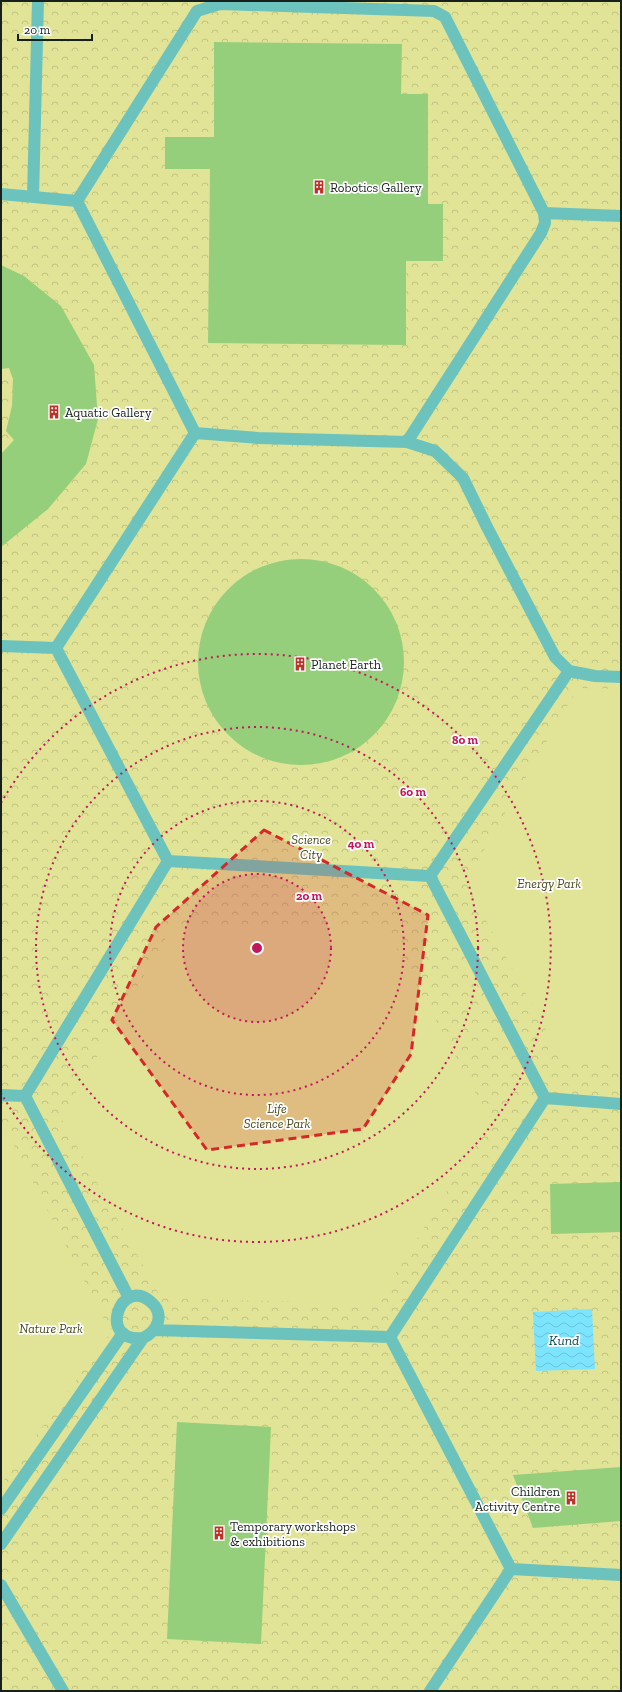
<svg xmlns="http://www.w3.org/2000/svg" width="622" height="1692" font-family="'Zilla Slab',serif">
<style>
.forest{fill:url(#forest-crowns)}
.park{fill:#e1e396}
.water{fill:url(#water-waves)}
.building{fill:#96cf7b}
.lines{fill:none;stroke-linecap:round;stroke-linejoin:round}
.lane{stroke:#6cc3bd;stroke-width:12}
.marked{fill:#d62828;fill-opacity:0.2;stroke:#d62828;stroke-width:3;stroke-dasharray:8 5;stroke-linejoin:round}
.ring{fill:none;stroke:#c2185b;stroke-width:2;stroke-dasharray:2 4}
.labels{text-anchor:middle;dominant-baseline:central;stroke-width:3.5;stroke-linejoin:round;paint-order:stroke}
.poi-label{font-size:13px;fill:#17211c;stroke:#fff;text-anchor:start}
.park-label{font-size:13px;font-style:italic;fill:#494a1e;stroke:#fff}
.water-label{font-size:14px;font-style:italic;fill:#0c4b59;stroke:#fff}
.centre{fill:#c2185b;stroke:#fff;stroke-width:2}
.ring-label{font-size:12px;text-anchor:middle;font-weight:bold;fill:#c2185b;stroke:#fff;stroke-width:3.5;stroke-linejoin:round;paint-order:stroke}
</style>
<defs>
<pattern id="forest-crowns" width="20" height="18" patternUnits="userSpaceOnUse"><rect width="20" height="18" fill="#e1e396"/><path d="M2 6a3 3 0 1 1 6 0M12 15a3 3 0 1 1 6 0" fill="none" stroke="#c0c281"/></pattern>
<pattern id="water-waves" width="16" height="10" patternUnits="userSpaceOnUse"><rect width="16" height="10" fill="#7ce4fe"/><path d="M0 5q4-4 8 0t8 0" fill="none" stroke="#6ac3d9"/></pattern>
</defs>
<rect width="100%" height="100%" fill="#edfef5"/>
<path class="forest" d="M1,1h620v1690h-620z"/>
<path class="park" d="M578,688l43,1v375l-57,-1 -99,-181z
M174,924l212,5 105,192 -115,183 -215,-6 -100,-180z
M1,1125h2l108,207 -110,152z"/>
<path class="water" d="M592,1309l3,60 -59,2 -3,-59z"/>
<path class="building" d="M214,42l188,2 -1,50h27v110h15v57h-37v84l-198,-2 2,-174h-45v-32h49z
M1,265l23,11 37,30 33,59 4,54 -12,45 -38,45 -47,38v-93l13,-14 -8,-9 6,-25 1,-27 -4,-11 -8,1z
M198 662a103 103 0 1 1 206 0a103 103 0 1 1-206 0Z
M621,1182v50l-70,2 -1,-50z
M177,1422l94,5 -10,217 -94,-5z
M621,1467v54l-88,7 -20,-53z"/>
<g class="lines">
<path class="lane" d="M1,194l76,7 118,232
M33,197l5,-196
M77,201l120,-190 23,-7 214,7 11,6 99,196 1,10 -4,10 -134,209
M544,213l77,3
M195,433l63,5 149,4 28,9 28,27 24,49 68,130 14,14 26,5 26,1
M1,646l55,2 139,-215
M56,648l112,213 262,15 139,-205
M430,876l115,222
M1,1095l24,1 143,-235
M25,1096l104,202
M545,1098l-155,239 121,232 110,6
M545,1098l76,6
M154,1330l236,7
M1,1509l122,-176
M1,1544l142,-206c15,-7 22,-24 8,-36 -30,-27 -55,41 -8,36
M1,1585l62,106
M430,1691l81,-122"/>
</g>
<path class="marked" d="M264,830l164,85 -17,139 -48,75 -156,21 -95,-130 44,-93z"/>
<circle cx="257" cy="948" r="74" fill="#c2185b" fill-opacity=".12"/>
<g class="ring">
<circle cx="257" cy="948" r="74"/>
<circle cx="257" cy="948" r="147"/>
<circle cx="257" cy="948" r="221"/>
<path d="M1 803A294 294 0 1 1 1 1093"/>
</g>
<defs>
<g id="building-bare" transform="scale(1.08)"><path d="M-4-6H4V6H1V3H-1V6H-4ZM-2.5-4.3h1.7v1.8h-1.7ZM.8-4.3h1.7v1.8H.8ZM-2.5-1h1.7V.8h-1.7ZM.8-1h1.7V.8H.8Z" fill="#bf3126" stroke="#fff" stroke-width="2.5" paint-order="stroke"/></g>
</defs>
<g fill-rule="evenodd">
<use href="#building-bare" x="319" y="187"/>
<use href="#building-bare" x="54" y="412"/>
<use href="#building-bare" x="300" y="664"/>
<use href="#building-bare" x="571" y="1498"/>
<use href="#building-bare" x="219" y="1533"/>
</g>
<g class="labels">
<g class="poi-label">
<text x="330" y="187">Robotics Gallery</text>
<text x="65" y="412">Aquatic Gallery</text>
<text x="311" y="664">Planet Earth</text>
<text x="560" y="1491" text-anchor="end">Children<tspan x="560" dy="15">Activity Centre</tspan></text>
<text x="230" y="1526">Temporary workshops<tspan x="230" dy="15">&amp; exhibitions</tspan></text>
</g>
<g class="park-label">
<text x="311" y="839">Science<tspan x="311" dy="15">City</tspan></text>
<text x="549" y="883">Energy Park</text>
<text x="277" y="1108">Life<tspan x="277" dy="15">Science Park</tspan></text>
<text x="51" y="1328">Nature Park</text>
</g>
<g class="water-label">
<text x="564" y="1340">Kund</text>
</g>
</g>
<circle cx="257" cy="948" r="6" class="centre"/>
<g class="ring-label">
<text x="465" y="744">80 m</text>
<text x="413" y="796">60 m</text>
<text x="361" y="848">40 m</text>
<text x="309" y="900">20 m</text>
</g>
<rect width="622" height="1692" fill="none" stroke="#17211c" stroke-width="4"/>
<path d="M18 34v6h74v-6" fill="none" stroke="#17211c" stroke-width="2"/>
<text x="24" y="34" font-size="12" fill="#17211c" stroke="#ffffff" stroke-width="3" paint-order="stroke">20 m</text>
</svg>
